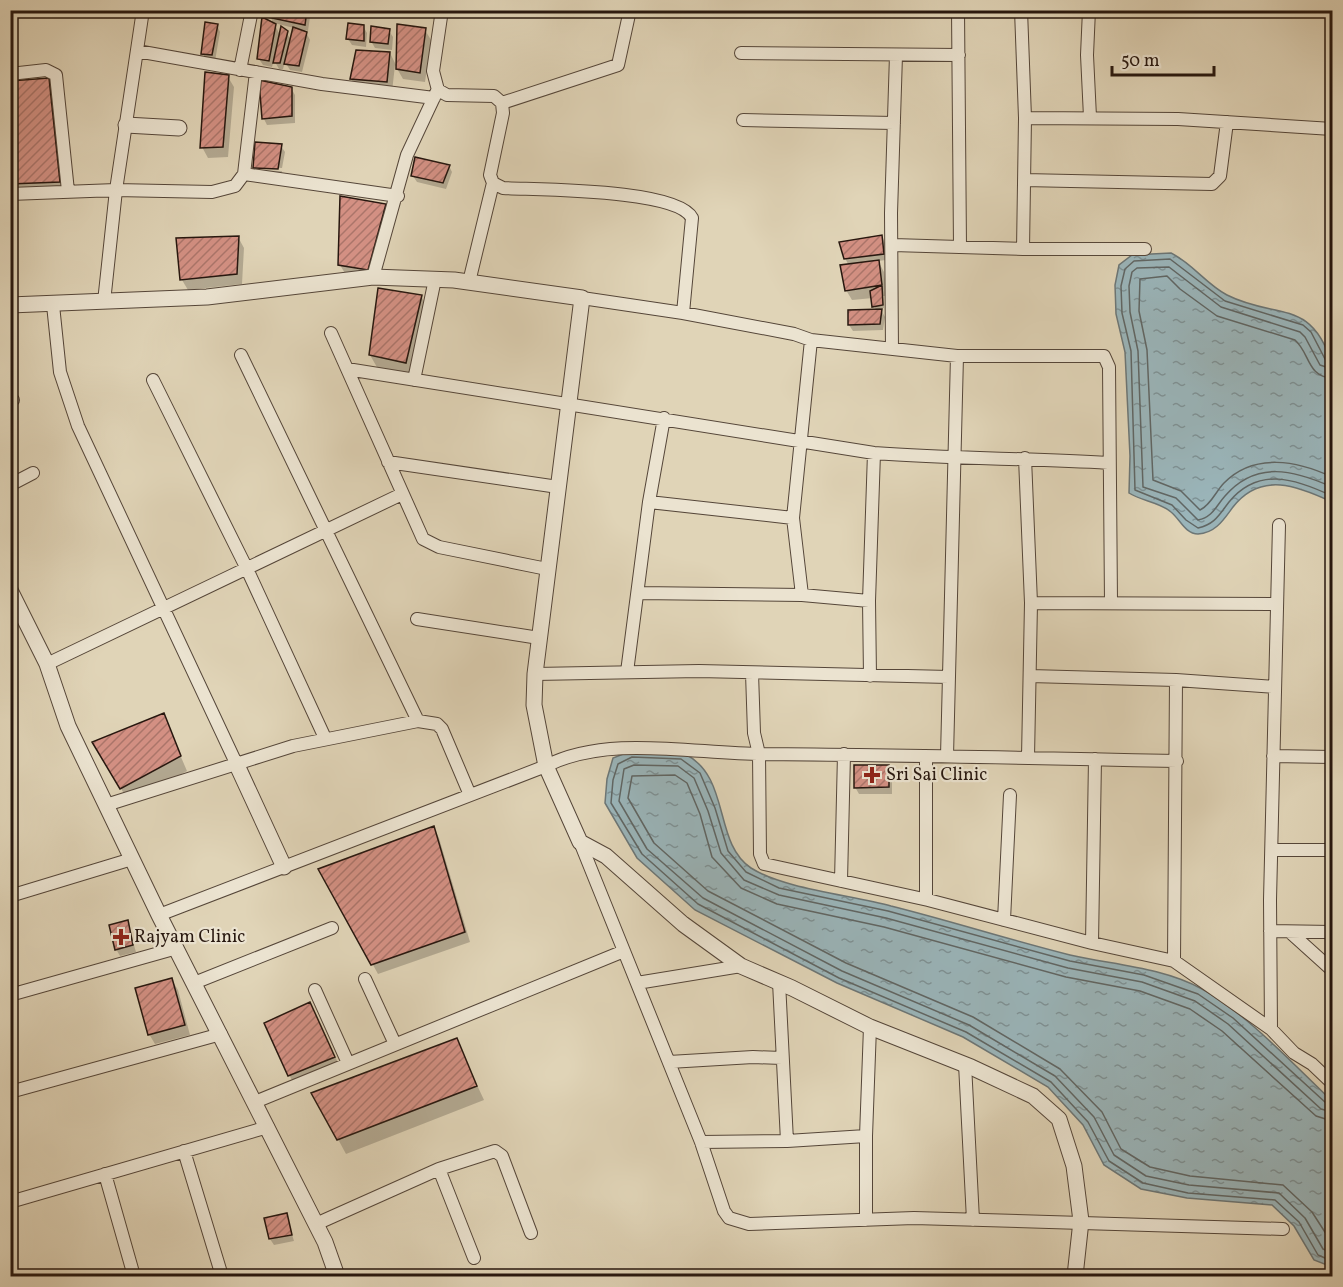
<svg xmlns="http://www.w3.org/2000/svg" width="1343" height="1287" font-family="Vollkorn,serif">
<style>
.water{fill:url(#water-ripples);stroke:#6c7676;stroke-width:1.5}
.shadow{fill:#0003;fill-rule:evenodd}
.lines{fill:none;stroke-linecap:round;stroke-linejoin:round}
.shore{stroke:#606664;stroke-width:1.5}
.building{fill:url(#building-hatch);stroke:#27170f;stroke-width:1.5}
.minor-casing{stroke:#554639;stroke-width:14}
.tertiary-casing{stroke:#554639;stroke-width:17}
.minor{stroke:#ebe3d0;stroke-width:12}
.tertiary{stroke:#ebe3d0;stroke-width:15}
.poi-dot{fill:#8f2418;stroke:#ebe3d0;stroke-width:2}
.labels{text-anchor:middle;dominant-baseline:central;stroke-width:4.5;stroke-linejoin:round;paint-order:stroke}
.poi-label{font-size:18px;fill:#27170f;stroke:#ebe3d0;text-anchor:start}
</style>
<defs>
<pattern id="water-ripples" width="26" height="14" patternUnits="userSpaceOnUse" patternTransform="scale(1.5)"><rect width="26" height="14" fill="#9ab5ba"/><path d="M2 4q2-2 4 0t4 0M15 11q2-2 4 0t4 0" fill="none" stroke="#7e9296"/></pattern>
<pattern id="building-hatch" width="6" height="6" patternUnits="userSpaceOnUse" patternTransform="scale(1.5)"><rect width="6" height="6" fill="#d39083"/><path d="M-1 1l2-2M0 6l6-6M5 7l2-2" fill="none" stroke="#ab756a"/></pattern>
</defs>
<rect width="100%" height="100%" fill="#e0d4b7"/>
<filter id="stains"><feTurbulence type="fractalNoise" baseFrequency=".00333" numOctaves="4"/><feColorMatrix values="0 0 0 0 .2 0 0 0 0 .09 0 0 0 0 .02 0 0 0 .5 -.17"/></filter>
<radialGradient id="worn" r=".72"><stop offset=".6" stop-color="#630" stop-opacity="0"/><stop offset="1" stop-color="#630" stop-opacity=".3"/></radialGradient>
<path class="water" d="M1171,253c21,10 35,31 56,42 49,25 84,2 105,69v138c-34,-16 -71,-31 -99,5 -9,12 -17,26 -35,27 -13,0 -18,-15 -27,-22 -11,-10 -30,-11 -42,-19l1,-37 -5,-104 -9,-38 -1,-29 4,-20 13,-10z
M631,751c13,0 44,-2 54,3 46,23 28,89 66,114 33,21 100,27 140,38 60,15 119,34 179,49 44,10 91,12 132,34 42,22 94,78 130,112v166l-18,-7 -20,-34 -22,-21 -85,-7 -46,-9 -37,-24 -21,-40 -35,-38 -85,-50 -126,-54 -142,-73 -58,-52 -32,-55 2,-24 6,-21z"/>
<path class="shadow" d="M269,10h42l-3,21 -3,-1 5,10 -8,32 -12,-2 -5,-8 -2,7h-4l-5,-9 -2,7 -9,-2 -4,-6 14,-35zM274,23l20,5 -3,12 -5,-8 -6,3z
M217,25l3,7 -5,29 -8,-1 -4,-6z
M363,26l4,7 -1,14 -14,-2 -4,-6z
M425,30l6,10 -6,42 -22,-3 -8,-14 -3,27 -35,-3 -6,-10 39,-26 7,14z
M389,31l4,6 -1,13 -17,-2 -4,-7z
M228,77l6,10 -6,70 -20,1 -6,-11z
M48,79l6,11 11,102 -55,2v-111z
M291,88l4,7v28l-28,2 -3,-6z
M281,146l4,6 -3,16 -26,-1v3l26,1 -1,4 -23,-1 -4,-6z
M449,166l3,6 -6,17 -29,-7 -4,-6z
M385,205l6,11 -18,63 -27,-4 -6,-10z
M882,236l3,7 1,17 -8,1 6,11 3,24h-4l1,12h-4l5,9 -2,13 -30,1 -4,-6 27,-14 -3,-13 -21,2 -6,-10 3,-24 -4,-8z
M238,237l6,11 -2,36 -54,6 -6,-10 -4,-41z
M421,296l8,14 -16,67 -35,-8 -8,-14z
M163,715l24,56 -58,31 -35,-59z
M888,766l4,7v21h-33l-4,-7z
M434,828l5,10 31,104 -92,32 -58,-105z
M127,922l9,30 -16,4 -4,-7z
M172,980l6,10 12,45 -35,9 -6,-10z
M315,1014l25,53 -45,18 -6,-10z
M456,1040l28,60 -138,54 -33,-61z
M286,1215l8,26 -20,4 -4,-6z"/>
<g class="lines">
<path class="shore" d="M1332,362l-7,-3 -14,-27 -8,-7 -78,-24 -55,-42 -36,2 -9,8 -4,17 1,27 9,38 4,139 37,15 14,15 12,8c17,-4 21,-13 31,-26 30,-36 67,-23 103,-6
M1332,369l-12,-4 -15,-28 -5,-5 -79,-25 -52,-40 -32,1 -5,4 -3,14 1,26 8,39 5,136 33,11 22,22c15,-3 18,-14 27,-24 31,-36 69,-26 107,-9
M1332,378c-25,-1 -22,-25 -37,-38l-78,-24 -37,-27 -13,-13 -27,3 -1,32 8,39 6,130 28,11 19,19c11,-5 16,-19 24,-27 30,-31 74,-22 108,-6
M1332,1105l-6,-2 -93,-85 -35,-24 -54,-19 -74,-14 -182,-50 -109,-23 -33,-16 -18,-21 -13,-43 -15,-35 -19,-14 -49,-2 -14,7 -5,16 -2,23 31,51 56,50 141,74 127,54 85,50 37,40 21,39 34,22 45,10 87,7 24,22 19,33 14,6
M1332,1112l-11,-3 -93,-85 -33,-23 -53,-19 -74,-14 -182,-50 -107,-23 -35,-15 -23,-27 -13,-42 -14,-33 -16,-12 -44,-1 -10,4 -5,32 28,48 56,49 139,73 127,54 86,51 39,41 20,38 32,21 43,9 90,8 26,25 18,31 9,4
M1332,1121l-16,-5 -94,-85 -32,-22 -50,-18 -74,-14 -182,-50 -107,-23 -36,-16 -29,-31 -12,-43 -13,-31 -12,-8 -43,1 -4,22 26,45 54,48 138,72 127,54 87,52 42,43 19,37 29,18 40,9 93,9 29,27 20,31"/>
</g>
<path class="building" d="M267,10h40l-2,15 -38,-8z
M262,17l14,7 -7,37 -12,-2z
M205,22l13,2 -6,31 -11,-1z
M348,23l16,2v16l-18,-2z
M397,24l29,4 -6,45 -24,-4z
M281,26l7,5 -8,32h-7z
M371,26l19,3 -2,15 -18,-2z
M293,27l14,5 -8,34 -15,-2z
M356,50l34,2 -3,30 -37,-3z
M205,72l24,3 -6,72 -23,1z
M49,78l11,104 -50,2v-103z
M259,80l33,7v29l-30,3z
M255,142l27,2 -4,25 -25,-1z
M415,157l35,8 -7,18 -32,-7z
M340,196l46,8 -18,66 -30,-5z
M882,235l2,19 -40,5 -5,-17z
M239,236l-2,38 -57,6 -4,-42z
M879,260l3,25 -37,6 -5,-26z
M882,285l1,20 -11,2 -2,-16z
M378,288l44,7 -16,68 -37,-8z
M882,309l-2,15 -32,1v-15z
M164,713l17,43 -61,33 -28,-47z
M854,765h35v22l-35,1z
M434,826l31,106 -94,33 -53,-96z
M128,920l5,25 -18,5 -6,-25z
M172,978l13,47 -37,10 -13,-47z
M310,1002l25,55 -47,19 -24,-53z
M457,1038l20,48 -140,54 -26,-47z
M287,1213l5,22 -23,4 -5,-21z"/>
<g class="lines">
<g class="minor-casing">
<path id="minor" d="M442,10l-9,61 5,19 9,5 47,1 8,7 1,10 -13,62 3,8 10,5c35,2 174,1 189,30l-9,95
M958,10l2,237
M1021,10l4,108 -2,131
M1089,10l-2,45 3,62
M137,51l185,33 112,14
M741,53l218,2
M240,70l12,-60
M10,74l36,-4 10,5 12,116
M502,103l116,-38 12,-55
M1025,118l153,1 154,10
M743,120l151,3
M244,174l154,22
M1024,180l188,4 8,-8 7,-54
M10,194l106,-4 96,2 23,-6 9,-12 12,-102
M893,245l130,4h122
M373,277l34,-122 30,-64
M469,282l24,-99
M582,298l101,15 111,21 17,6 146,16h147l5,11 2,235
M104,302l12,-112 27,-180
M53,305l7,67 18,54 158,337
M331,333l92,206 16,8 108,22
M892,349l-1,-136 5,-158
M241,355l177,366
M347,369l527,84c78,6 156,5 234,10
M153,380l94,189 78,169
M414,380l21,-101
M10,400h3
M1025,458l6,145 -3,154
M388,462l170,25
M10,485l23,-12
M649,502l144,16
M638,593l164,2 67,6
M802,595l-9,-77 18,-178
M1031,603l246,1
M417,619l122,19
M47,664l355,-170
M627,672l22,-170 15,-84
M752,673l2,60 5,21 1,100 4,10 164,36 164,43 82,18 97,68 23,24 18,11 20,19
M535,674l164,-3 250,6
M870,676l-1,-75 5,-148
M1030,676l146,4 99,7
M926,756v143
M947,756l10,-400
M1273,756l59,1
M106,805l187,-59 125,-25 19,3 5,5 28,66
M580,842l121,300 23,69 5,7 20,6 165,-6 369,11
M1272,850h60
M841,881l3,-127
M10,896l122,-37
M159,915l387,-149c62,-32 149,-12 216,-12 138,1 277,4 415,7
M1004,920l6,-125
M1270,931l62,1
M1291,933l41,37
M1092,943l3,-184
M1174,961l2,-281
M365,979l30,65
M779,982l8,159
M194,983l138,-55
M637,983l104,-17
M315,990l33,73
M10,995l167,-47
M1271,1029l-1,-129 9,-375
M669,1062l84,-5 29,1
M965,1064l8,156
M10,1092l211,-58
M255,1102l369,-151
M701,1142l86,-1 79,-5
M184,1151l38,125
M439,1169l35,89
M105,1174l29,102
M10,1202l258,-75
M866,1220v-84l4,-109
M316,1224l123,-55 56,-18 7,5 29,77"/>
</g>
<g class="tertiary-casing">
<path id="tertiary" d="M126,125l53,3
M10,305l197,-8 166,-20 81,3 128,18 -47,376 -1,31 12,61 34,76 26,14 77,68 58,42 51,22 78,39 101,40 62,29 26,23 15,47 7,55 -6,55
M10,590l37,74 21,62 91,189 166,327 12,34
M236,763l48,104"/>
</g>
<use href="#minor" class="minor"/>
<use href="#tertiary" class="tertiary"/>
</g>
<g class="poi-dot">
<path d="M869 766h6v6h6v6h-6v6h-6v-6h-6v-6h6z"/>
<path d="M118 928h6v6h6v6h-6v6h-6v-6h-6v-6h6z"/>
</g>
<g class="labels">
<g class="poi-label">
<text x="886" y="775">Sri Sai Clinic</text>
<text x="134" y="937">Rajyam Clinic</text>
</g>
</g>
<rect width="1343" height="1287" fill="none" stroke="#e0d4b7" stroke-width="36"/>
<rect x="12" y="12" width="1319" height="1263" fill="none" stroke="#27170f" stroke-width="3"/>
<rect x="18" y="18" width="1307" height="1251" fill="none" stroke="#27170f" stroke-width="1.5"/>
<path d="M1112 66v9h102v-9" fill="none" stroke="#27170f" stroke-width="3"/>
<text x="1121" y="66" font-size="18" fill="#27170f" stroke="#ebe3d0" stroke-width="4.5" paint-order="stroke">50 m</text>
<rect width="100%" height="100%" filter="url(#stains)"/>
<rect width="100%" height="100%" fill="url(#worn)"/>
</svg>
